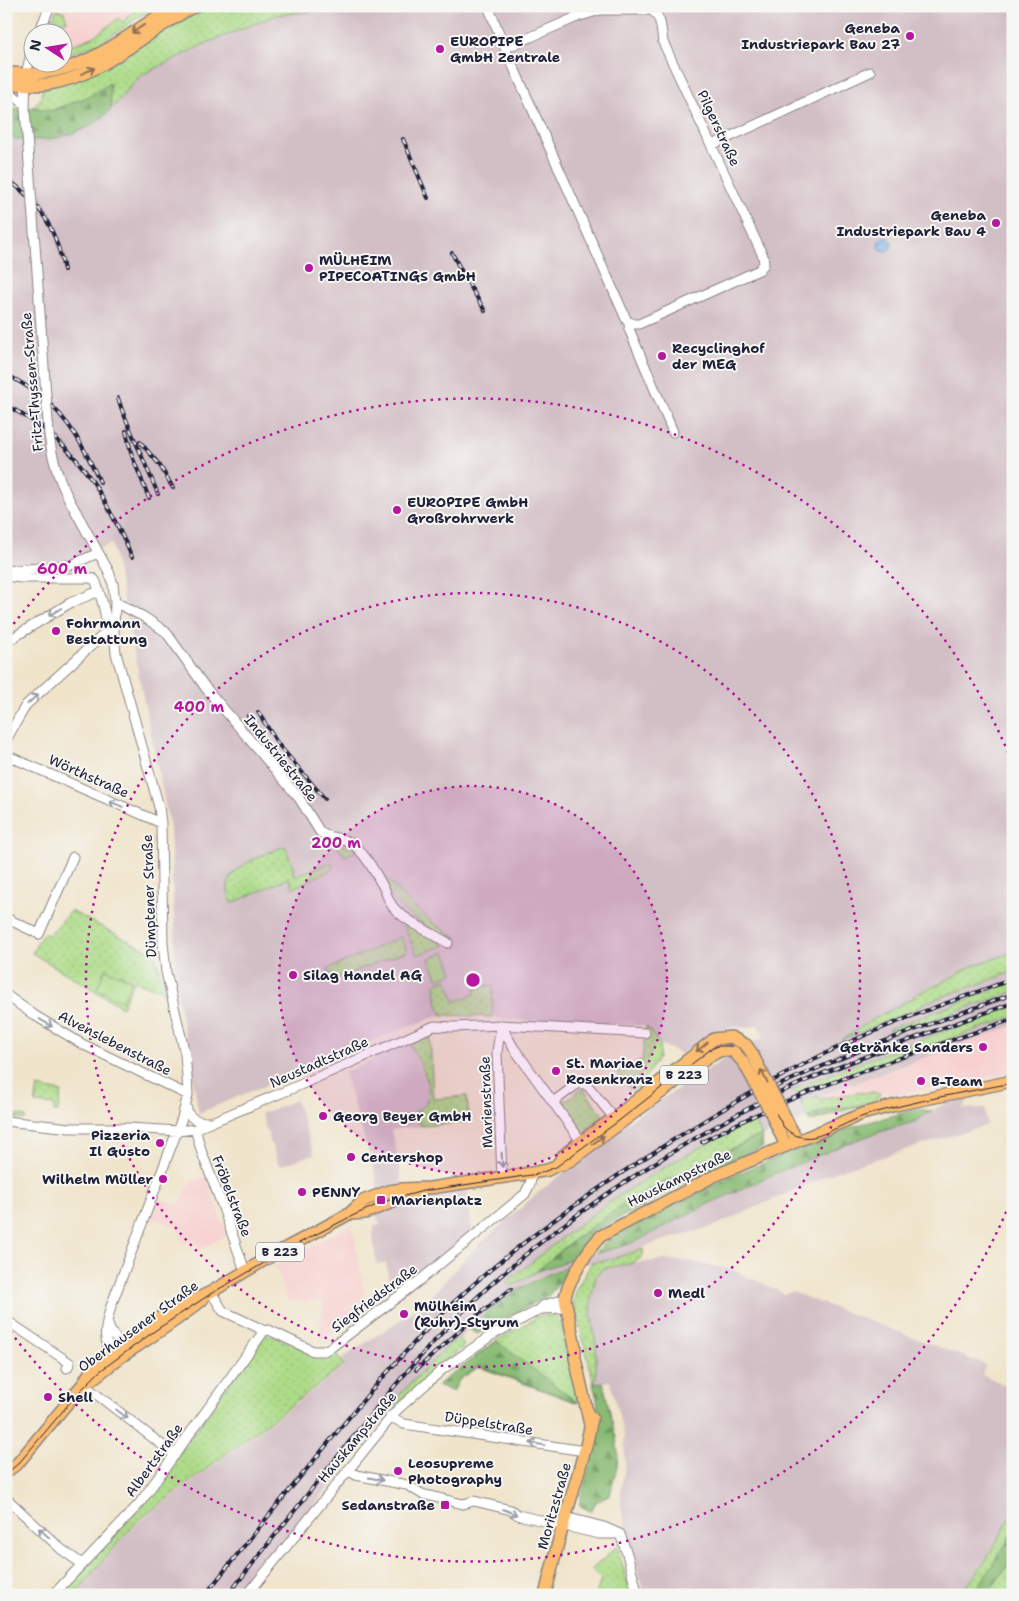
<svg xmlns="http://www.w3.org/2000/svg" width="1019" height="1601" font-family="'Shantell Sans',sans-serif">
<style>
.built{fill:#f7d0cf}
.industrial{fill:#d2bec5}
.grass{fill:url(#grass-dots);stroke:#687e62}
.forest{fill:url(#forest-firs);stroke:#566e58}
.pitch{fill:#addb88;stroke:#687e62}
.water{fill:url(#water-waves);stroke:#4c6890}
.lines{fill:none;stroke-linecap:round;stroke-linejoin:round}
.minor-casing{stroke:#898383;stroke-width:11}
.major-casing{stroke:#898383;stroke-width:14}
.minor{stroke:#fff;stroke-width:9}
.major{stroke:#fcbd6f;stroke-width:11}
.tram{stroke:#22223b;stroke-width:1}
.rail-casing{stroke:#22223b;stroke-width:4}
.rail{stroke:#f6f6f2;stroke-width:2;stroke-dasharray:5.5;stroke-linecap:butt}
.minor-bridge-casing{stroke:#898383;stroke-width:11;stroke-linecap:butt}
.major-bridge-casing{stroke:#898383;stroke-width:14;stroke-linecap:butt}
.minor-bridge{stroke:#fff;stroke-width:9}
.major-bridge{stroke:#fcbd6f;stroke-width:11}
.oneway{stroke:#8f7055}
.oneway2{stroke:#9c9ca7}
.ring{fill:none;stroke:#b5179e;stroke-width:2.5;stroke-dasharray:2.5 5}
.poi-dot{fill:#b5179e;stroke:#f6f6f2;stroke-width:2}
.labels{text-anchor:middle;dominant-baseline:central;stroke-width:4;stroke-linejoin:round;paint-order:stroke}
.shield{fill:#f6f6f2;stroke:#626272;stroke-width:1}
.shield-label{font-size:12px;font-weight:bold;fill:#22223b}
.poi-label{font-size:14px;font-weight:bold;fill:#22223b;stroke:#f6f6f2;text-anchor:start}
.street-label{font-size:14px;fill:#22223b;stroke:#f6f6f2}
.centre{fill:#b5179e;stroke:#f6f6f2;stroke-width:2.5}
.ring-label{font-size:15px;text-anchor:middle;font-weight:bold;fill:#b5179e;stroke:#f6f6f2;stroke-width:4;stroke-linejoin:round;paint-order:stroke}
</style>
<defs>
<pattern id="grass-dots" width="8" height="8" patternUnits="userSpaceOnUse" patternTransform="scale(1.25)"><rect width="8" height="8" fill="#addb88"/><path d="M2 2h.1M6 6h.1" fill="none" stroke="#95bc76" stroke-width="1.8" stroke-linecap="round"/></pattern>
<pattern id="forest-firs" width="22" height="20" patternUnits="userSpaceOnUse" patternTransform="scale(1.25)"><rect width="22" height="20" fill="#8abb74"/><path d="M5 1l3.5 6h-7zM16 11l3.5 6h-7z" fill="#709860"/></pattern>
<pattern id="water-waves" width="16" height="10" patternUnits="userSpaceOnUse" patternTransform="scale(1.25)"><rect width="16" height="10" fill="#76aee6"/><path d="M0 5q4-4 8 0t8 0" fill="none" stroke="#608dbc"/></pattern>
</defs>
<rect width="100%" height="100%" fill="#f6f6f2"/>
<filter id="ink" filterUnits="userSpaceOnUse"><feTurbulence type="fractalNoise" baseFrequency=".02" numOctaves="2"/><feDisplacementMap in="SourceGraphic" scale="10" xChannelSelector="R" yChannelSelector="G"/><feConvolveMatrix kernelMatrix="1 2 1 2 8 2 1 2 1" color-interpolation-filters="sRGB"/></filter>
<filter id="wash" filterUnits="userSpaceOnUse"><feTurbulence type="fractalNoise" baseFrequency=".0096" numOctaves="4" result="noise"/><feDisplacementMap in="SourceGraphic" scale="20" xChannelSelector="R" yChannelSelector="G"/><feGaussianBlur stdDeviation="1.12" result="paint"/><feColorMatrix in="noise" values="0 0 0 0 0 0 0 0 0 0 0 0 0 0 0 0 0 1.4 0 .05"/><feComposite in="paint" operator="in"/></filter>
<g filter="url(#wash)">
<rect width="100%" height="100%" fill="#f0e4cb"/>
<path class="built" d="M58,6h98l-21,4 -13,12 -3,-4 -26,19 -30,11 -1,-16h-10l-1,-2 3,-7 10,-12 -8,-1z
M1013,1026v47l-117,22 -23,-3 -17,1 -37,7 -1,-4z
M206,1176l21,59 -27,15 -7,-11 -8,4 -10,-17 -24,-8 7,-20 21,8 12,-25z
M352,1225l15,82 -1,4 -3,4 -44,27 4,-41h-35l-9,-26 -5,-9z"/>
<path class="industrial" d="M233,6h780v1020l-195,70 1,3 37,-6 17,-1 8,2 -11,10 -6,1 -17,1 -30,7 -120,52 -51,27 -43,16 -75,68 47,-18 46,-11 18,-7 65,-34 152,-66 33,-11 25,-7 30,-18 24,-5 -5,10 22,-1 2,17 -150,46 -123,55 -56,16 -50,18 -38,6 -19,6 -19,8 -20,13 -44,36 -8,11 -69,69 -148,186h-167l37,-46 27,-28 205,-155 -3,-8 80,-52 53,-58 64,-56 88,-70 125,-81 2,1 10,-5 -6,-12 -9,3 -15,-1 -23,7 -30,20 -21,-10 -14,-18 -134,-6 -20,-3 -52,-2 -59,22 -182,76 -22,-121 -7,-164 -58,-284 -51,18 -55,2v-427l12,3 15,1 29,-4 29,-11 20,-17 29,-33z
M410,1043l19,45v10l-5,10 -8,4 5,14 -30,4 5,18 6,37 -24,5 -3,-17 -31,-100z
M296,1100l18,54 -35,12 -18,-52z
M467,1191l5,41 -64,49 -18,6 -4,-24 -9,2 -4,-27 1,-12 6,-1 -5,-12 17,-7 30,-8z
M662,1260l26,1 45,9 52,24 7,-2 194,73 -4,10 31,13v124l-28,48 -25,35h-316l-23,-88v-20l4,-20 -1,-32 -14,-54 -16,3 2,-6v-34l-5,-28v-17l5,-23 6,-7 32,-6z"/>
<path class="grass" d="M156,6l-57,38 -36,11v-7l30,-11 26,-19 4,4 12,-12z
M208,6h121l-3,4 -49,5 -70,28 -67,33 -29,33 -1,-25 -20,12 -40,15 -17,-4 7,-7 2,-10z
M56,10l8,1 3,10 -13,2 -3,7 1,2h-4z
M333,841l23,10 -11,5z
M285,846l7,18 3,12 37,-14 1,5 -4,4 -36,17 -4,-10 -57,25c-1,-3 -3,-7 -4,-11 -4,-26 39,-38 57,-46z
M376,866l31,35 26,22 24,15c-22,-4 -49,-21 -63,-38 -8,-9 -13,-23 -18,-34z
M71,911l84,43 10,38 -31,-11 -12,26 -90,-54 11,-20 6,2z
M399,915l45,30 -27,10z
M401,937l6,14 -74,29 -5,-11z
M1013,952v20l-89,31 -5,5 -78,32 34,-22 40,-21 -1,-2 28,-12 28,-16z
M446,979l9,23 20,-8 -1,-4 14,-5h5l-1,32 -50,-2 -6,-16 -1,-15z
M1013,982v10l-123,42 -1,-5z
M1013,1006v11l-218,77 -3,-4 55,-23z
M646,1026l14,18 -1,14 -26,35 -16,-20 25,-13z
M430,1034l3,65 34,-3 2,26 -48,4 -6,-14c29,-13 4,-48 -5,-69z
M38,1087l24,5 -4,20h-4v-7l-19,-2z
M583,1088l21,29 -21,15h-2l-20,-28z
M873,1092l8,2 -11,10 -53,9 -9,5 -8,-18 18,-4 1,3 37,-6z
M12,1096l2,1 -4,16 16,4 -1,3 -19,-3z
M756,1120l5,15 -64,30 -88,50 -37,26 -36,31 -26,15 -3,-5c44,-35 87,-72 135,-101 37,-23 75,-43 114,-61z
M643,1249v7l-9,7 -32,6 -6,7 -5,23v17l5,28v34l-2,6 -20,-82 2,-12 16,-28 16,-2z
M541,1315l14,1 6,6 15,66 2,15 -111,-40 29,-22z
M264,1333l49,19 21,-4 10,17 -205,155 -27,29 -37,46h-17l86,-91z
M457,1338l6,5v4l-72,62 -4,-1 42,-44z
M1013,1512v83h-53l26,-35z
M617,1546l14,49h-35l5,-16 -9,-10z"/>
<path class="forest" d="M110,83l1,26c-6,6 -13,13 -21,17 -25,13 -56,18 -84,11v-33l11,5 16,-2 18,4 39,-15z
M864,1105c-18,4 -36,13 -54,16l-2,-3c16,-10 37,-11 56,-13z
M917,1109l15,2 -18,11 -25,7 -33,11 -79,33 -73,33 -65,34 -18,7 -25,6 8,-10 125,-66 129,-52z
M761,1135l2,12 -57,24 -112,61 -9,8 -10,18 -39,14c23,-20 46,-39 72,-57 48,-32 101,-56 153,-80z
M570,1266l-8,14 -13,15 -72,39 -9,-5c33,-30 59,-49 102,-63z
M496,1341l82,62 -98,-37 -21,14 -6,12 -15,-7z
M603,1382l13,56 2,14 -1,15 -7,28 -15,8 -4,9 -12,-7 13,-49 7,-35 -2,-22 -4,-15z
M1013,1533v25l-26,37h-14z"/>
<path class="pitch" d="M445,952l8,21 -15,6 -9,-20z
M105,969l27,11 -10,21 -25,-12z"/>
<path class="water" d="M878 244a7 7 0 1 1 14 0a7 7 0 1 1-14 0Z"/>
</g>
<g filter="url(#ink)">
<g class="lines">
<g class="minor-casing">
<path id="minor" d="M488,6l17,42 72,-31 23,-7h51c11,6 10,20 12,32l100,214 1,8 -5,6 -120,54h-5l-7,-3 -122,-273
M39,32l11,-26
M40,62l9,6 8,2
M6,90l19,14
M25,109l1,-35 6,-24
M712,145l158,-73
M630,323l-1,6 44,103
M76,512l33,60 4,12 2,18 -1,30 2,21 43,154 2,16 2,120 3,29 19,82 2,23 1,18 -6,23 -71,188c-5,19 -11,35 4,50
M6,571l65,-6 27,-12
M6,576l15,2h68l5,1 2,3c4,13 15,41 8,52l-78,71 -20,35
M115,602l29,15 22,15 39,55 94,111 21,34c10,8 24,4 35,14 13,12 21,28 30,44 2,6 5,13 8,17 10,13 41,27 55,36
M6,642l64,-39 29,-12
M6,755l155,68
M6,918l33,16 34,-77
M6,995l28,20 48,29 106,51
M501,1025l-4,27 5,125
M501,1025l12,22 68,94
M553,1102l27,-20 8,4 26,32
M186,1106c2,13 11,16 23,16
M6,1121l64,7h59l49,3 17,-2 98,-41 141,-62 19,1 48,-2 144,8
M195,1129l7,24 20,52 23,66
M211,1292l12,19 34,16 7,4 5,-1 44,21h11l9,-5 91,-69 101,-83 5,-10 2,-11
M542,1309l24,-1
M6,1320l64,43 -3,5
M107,1321l3,9 13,19
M83,1384l92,71
M390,1416l14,8 181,27
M348,1470l8,5 51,10 15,9 41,10 11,-3 37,9 7,5 81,19h21
M6,1498l55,51 21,15
M565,1517l39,10 16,7 7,20 11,41
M53,1595l86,-91 125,-173
M247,1595l150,-185 46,-41 49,-34 47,-25 5,-5 21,-6"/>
</g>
<g class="major-casing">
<path id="major" d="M6,73c12,0 24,2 35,0 51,-5 90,-41 133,-67
M6,84c14,0 29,2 43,0 54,-8 98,-54 146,-78
M781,1109l16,32
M771,1113l15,33
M557,1165l6,-9 18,-15 33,-23 100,-79 17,-2 15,8
M349,1214l16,-1 56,-22
M84,1384c14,-7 25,-19 38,-28 27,-18 55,-35 80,-56
M590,1425l-15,-67v-11l-10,-48c1,-15 25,-53 36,-63l111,-59 150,-63 34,-9 117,-24
M6,1472l12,-9 9,-11 56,-68 10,-17 18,-15 48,-34 18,-10 34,-16 60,-36 78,-42 14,-13 26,-10 13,-2 28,-1 102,-15 16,-3 9,-5h5l9,-5 139,-104 11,-6 13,2
M545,1595l13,-52 28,-97 6,-28"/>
</g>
<use href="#minor" class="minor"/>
<use href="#major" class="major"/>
<path class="tram" d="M6,1474l13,-11 59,-70 22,-22 56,-41 56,-37 87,-50 51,-26 33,-15 40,-11 115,-17 18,-7 60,-44 95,-74 7,-3h12l14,9 39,71c8,9 18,13 30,11 16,-3 37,-17 54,-22 48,-14 97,-23 146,-32"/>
<g class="rail-casing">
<path id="rail" d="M403,139l25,59
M6,178c35,25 50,51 58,92
M452,253l12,23 21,35
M6,374c12,7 25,14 36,23 28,23 43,52 58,85
M118,398l4,12 36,84
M6,406c9,3 16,9 24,13 53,34 77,82 102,138
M126,431l6,25 17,42
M140,442l19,22 14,24
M258,712l20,32 47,55
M248,716l5,6
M775,1087c78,-36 158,-64 238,-93
M702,1142c98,-54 206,-86 311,-123
M416,1370l58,-52 37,-29
M205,1595c38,-48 76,-95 115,-142 42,-52 85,-104 134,-151 52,-49 110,-90 169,-130 65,-42 132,-84 201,-118 61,-30 125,-52 189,-75
M228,1595c35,-45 71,-90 107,-135 40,-51 81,-102 128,-149 56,-56 120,-103 187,-145 50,-32 101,-61 155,-85 67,-29 138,-53 208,-78"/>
</g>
<use href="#rail" class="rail"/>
<g class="minor-bridge-casing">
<path id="minor-bridge" d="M25,109l24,326c4,30 12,51 27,77"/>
</g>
<g class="major-bridge-casing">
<path id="major-bridge" d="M746,1045l5,7 30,57
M734,1052l10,11 27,50"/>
</g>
<use href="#minor-bridge" class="minor-bridge"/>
<use href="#major-bridge" class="major-bridge"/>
</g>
<defs><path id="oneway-shaft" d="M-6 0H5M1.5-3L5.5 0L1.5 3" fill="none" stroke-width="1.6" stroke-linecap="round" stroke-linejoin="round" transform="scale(1.25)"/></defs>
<g class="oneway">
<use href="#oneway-shaft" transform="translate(138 29) rotate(146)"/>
<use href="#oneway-shaft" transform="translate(88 71) rotate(-25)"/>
<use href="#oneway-shaft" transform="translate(702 1047) rotate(141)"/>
<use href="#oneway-shaft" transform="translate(764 1076) rotate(-118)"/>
<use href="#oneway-shaft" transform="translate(598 1140) rotate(-37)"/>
</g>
<g class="oneway2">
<use href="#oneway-shaft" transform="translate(55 612) rotate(148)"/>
<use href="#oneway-shaft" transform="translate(33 699) rotate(-42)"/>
<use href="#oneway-shaft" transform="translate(116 804) rotate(-157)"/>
<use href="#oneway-shaft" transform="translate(46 1023) rotate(31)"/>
<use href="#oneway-shaft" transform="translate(502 1160) rotate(87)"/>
<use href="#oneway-shaft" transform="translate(122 1414) rotate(37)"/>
<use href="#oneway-shaft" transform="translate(537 1444) rotate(-171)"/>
<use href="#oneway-shaft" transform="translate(376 1479) rotate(11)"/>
<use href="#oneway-shaft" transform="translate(510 1512) rotate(22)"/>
<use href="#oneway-shaft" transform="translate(44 1533) rotate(-138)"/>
</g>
</g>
<circle cx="473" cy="980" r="194" fill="#b5179e" fill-opacity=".12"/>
<g class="ring">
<circle cx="473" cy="980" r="194"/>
<circle cx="473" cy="980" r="387"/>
<path d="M1012 1198A581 581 0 0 1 9 1330M9 630A581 581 0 0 1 1012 762"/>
</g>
<g class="poi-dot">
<circle cx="910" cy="36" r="5"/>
<circle cx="440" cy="49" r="5"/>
<circle cx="996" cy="223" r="5"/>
<circle cx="309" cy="268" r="5"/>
<circle cx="662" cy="356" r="5"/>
<circle cx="397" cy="510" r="5"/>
<circle cx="56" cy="631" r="5"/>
<circle cx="293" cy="975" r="5"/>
<circle cx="983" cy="1047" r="5"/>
<circle cx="556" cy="1071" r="5"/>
<circle cx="921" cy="1081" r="5"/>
<circle cx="323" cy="1116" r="5"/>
<circle cx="160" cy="1143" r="5"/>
<circle cx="351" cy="1157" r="5"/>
<circle cx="163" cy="1179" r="5"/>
<circle cx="302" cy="1192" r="5"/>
<rect x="376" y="1195" width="10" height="10" rx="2.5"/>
<circle cx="658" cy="1293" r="5"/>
<circle cx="404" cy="1314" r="5"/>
<circle cx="48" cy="1397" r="5"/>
<circle cx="398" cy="1471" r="5"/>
<rect x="440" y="1500" width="10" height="10" rx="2.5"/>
</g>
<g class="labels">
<g class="shield">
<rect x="660" y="1065.5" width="48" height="19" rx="4"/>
<rect x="256" y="1242.5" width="48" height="19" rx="4"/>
</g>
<g class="shield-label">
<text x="684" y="1075">B 223</text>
<text x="280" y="1252">B 223</text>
</g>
<g class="poi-label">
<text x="900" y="28" text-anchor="end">Geneba<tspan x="900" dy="16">Industriepark Bau 27</tspan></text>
<text x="450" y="41">EUROPIPE<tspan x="450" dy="16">GmbH Zentrale</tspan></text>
<text x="986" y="215" text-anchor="end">Geneba<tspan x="986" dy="16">Industriepark Bau 4</tspan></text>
<text x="319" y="260">MÜLHEIM<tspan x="319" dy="16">PIPECOATINGS GmbH</tspan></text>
<text x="672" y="348">Recyclinghof<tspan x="672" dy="16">der MEG</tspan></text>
<text x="407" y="502">EUROPIPE GmbH<tspan x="407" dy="16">Großrohrwerk</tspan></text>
<text x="66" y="623">Fohrmann<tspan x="66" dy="16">Bestattung</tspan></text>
<text x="303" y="975">Silag Handel AG</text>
<text x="973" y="1047" text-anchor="end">Getränke Sanders</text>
<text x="566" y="1063">St. Mariae<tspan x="566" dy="16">Rosenkranz</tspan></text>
<text x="931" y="1081">B-Team</text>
<text x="333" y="1116">Georg Beyer GmbH</text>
<text x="150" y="1135" text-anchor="end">Pizzeria<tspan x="150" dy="16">Il Gusto</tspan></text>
<text x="361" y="1157">Centershop</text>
<text x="153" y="1179" text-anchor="end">Wilhelm Müller</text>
<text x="312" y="1192">PENNY</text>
<text x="391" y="1200">Marienplatz</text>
<text x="668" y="1293">Medl</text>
<text x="414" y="1306">Mülheim<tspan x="414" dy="16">(Ruhr)-Styrum</tspan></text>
<text x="58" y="1397">Shell</text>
<text x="408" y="1463">Leosupreme<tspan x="408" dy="16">Photography</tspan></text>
<text x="435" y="1505" text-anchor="end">Sedanstraße</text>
</g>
<g class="street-label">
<text transform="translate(719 128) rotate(65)">Pilgerstraße</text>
<text transform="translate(32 382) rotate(-95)">Fritz-Thyssen-Straße</text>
<text transform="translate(281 758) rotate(51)">Industriestraße</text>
<text transform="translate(89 776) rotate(24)">Wörthstraße</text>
<text transform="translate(149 896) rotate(-92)">Dümptener Straße</text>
<text transform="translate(115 1043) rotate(27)">Alvenslebenstraße</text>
<text transform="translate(319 1062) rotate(-24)">Neustadtstraße</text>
<text transform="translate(486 1102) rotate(-92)">Marienstraße</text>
<text transform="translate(679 1178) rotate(-26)">Hauskampstraße</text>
<text transform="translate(232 1196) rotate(69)">Fröbelstraße</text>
<text transform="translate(374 1298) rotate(-37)">Siegfriedstraße</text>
<text transform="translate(138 1326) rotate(-36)">Oberhausener Straße</text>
<text transform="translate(489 1423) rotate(9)">Düppelstraße</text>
<text transform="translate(357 1437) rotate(-50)">Hauskampstraße</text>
<text transform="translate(154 1460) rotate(-54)">Albertstraße</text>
<text transform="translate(554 1506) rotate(-74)">Moritzstraße</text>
</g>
</g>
<circle cx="473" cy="980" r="8" class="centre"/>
<g class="ring-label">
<text x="62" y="574">600 m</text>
<text x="199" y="712">400 m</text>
<text x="336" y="848">200 m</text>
</g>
<rect width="1019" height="1601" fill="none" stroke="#f6f6f2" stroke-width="25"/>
<g transform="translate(48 48) rotate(282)"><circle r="24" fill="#f6f6f2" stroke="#a1a1a9"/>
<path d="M0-4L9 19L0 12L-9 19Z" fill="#b5179e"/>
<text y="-8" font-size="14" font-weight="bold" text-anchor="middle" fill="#22223b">N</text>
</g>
</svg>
